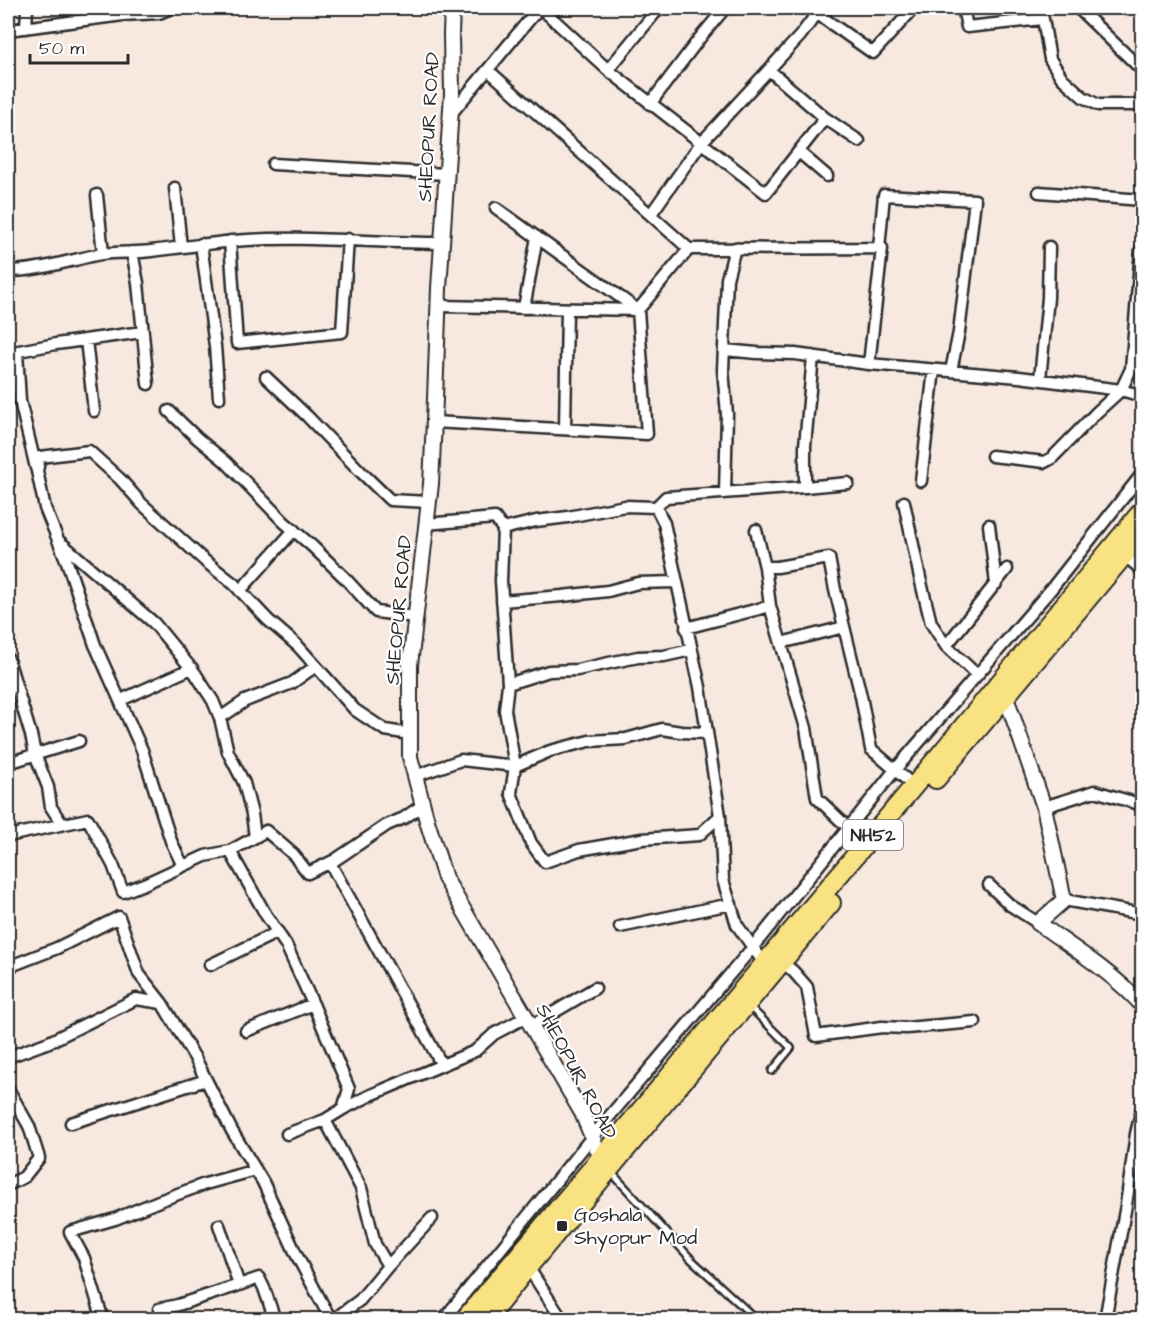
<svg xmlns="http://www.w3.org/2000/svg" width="1150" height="1327" font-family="'Architects Daughter',sans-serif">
<rect width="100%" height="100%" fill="#f8e9e0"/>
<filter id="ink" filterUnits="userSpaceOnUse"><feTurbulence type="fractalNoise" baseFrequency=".0167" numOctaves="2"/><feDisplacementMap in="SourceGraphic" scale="12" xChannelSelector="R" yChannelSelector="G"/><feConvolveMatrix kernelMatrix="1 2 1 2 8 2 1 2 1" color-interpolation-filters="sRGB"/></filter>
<g filter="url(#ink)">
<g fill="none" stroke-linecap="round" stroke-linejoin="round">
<g stroke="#2b2b2b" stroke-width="10">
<path id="service" d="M748 1005 791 1048 772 1071
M611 1172 692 1260 757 1320"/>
</g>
<g stroke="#2b2b2b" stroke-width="15">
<path id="minor" d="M541 8 608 70 766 193 825 118 769 70
M963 8 967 27 1043 19 1050 59 1062 78 1083 97 1098 105H1142
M1078 8 1142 70
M816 13 873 53 914 8
M26 28 27 8
M8 30 123 15 159 13 171 8
M488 70 689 249 882 248 869 364 1019 377 1121 390 1142 396
M608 70 659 8
M650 104 699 39 725 8
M450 115 539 8
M825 118 859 141
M799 152 827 176
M273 164 446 174
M175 188 181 247
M1039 192 1142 200
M97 195 103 254
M496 208 638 310 689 249
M651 214 701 143 800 36 821 8
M230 241 237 343 342 332 348 239
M201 244 215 346 219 398
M879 248 884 195 975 200 959 332 951 371
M132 252 138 283 148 384
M8 271C39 271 70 260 101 254 118 252 135 253 151 251 178 248 205 244 233 241 302 235 372 243 442 243
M524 308 537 237
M86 340 94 411
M724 350 757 353 795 354 869 364
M17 352 20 401 36 468
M8 353 56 344 142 332
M266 377 307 416 360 471 390 500 429 502
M1040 379 1048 298 1049 247
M169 411 197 438 226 462 284 522 312 546 344 577 376 612 415 617
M434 422 647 434 638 310 438 306
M565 429 567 309
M992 456 1045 462 1052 458 1097 412 1121 390 1131 369 1141 250
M921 481 934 370
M805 487V446L813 356
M725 493 727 414 723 370 727 279 735 248
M904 502 920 578 931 623 946 646 977 675
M656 507 666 497 805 487 848 483
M426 524 495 518 503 529
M989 525 996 584
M756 530 765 567H777L829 558 835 590 861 696 871 749 914 786
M60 542 154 623 195 673 213 701 220 718 228 752 244 783 252 814 255 837
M1124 555 1142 570
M765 567 770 606 806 728 817 798 865 844
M240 591 294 530
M502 601 562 596 608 591 638 583 676 582
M686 628 770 606
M781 643 844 627
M946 646 1007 569
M8 659 31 735 35 754 48 787 51 807 62 824
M508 684 549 671 577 670 609 663 638 657 664 656 691 650
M121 700 192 668
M220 718 245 701 292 683 316 666
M8 763 79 741
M415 776 461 760 515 766 550 751 589 741 626 739 662 729 681 732 706 733
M1044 807 1095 791 1142 805
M720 816 699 835 642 839 579 850 545 862 531 843 511 793 515 766 505 710 508 684 501 581 503 529 536 521 568 517 625 506 656 507 664 523 700 687 720 816 723 880 737 925 764 963
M8 836 88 819 113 865 123 892 144 884 205 856 230 851
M330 863 442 1065
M183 866 171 841 142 750 95 645 67 562 45 508 37 471 40 457 89 451 120 479 142 504 205 561 234 584 268 620 298 646 355 710 385 730 410 734
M989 885 1010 905 1038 923
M1064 900 1142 914
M620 927 731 904
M782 962 793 971 807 987 816 1036 882 1027 906 1028 975 1022
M210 965 278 932
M8 967 57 948 119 917 139 974 162 1003 195 1058 232 1131 263 1182 297 1256 331 1320
M531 1026 595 988
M246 1031 313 1004
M8 1057 49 1042 136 999 162 1003
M8 1089 29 1126 39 1158 24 1177 8 1185
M343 1109 349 1089 313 1004 286 945 266 915 230 851 266 831 293 854 308 873 335 860 387 825 404 818 423 805
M71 1123 206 1080
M287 1134 325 1120
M219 1225 239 1285 259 1278 264 1288 275 1320
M388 1266 432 1218
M528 1267 559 1315 561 1320
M159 1309 178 1305 239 1285
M103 1320 84 1258 70 1232 115 1219 159 1201 205 1184 256 1170
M333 1320 360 1300 388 1266 375 1244 361 1188 325 1120 343 1109 371 1095 475 1051 494 1034 526 1017
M443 1320 592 1137 753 947 895 770 1052 588 1142 474
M1105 1320 1126 1205 1136 1134 1142 1108"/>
</g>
<g stroke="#2b2b2b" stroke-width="18">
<path id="tertiary" d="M452 8 451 34 452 94 439 288 435 399 431 484 410 665V757L427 821 445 878 582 1113 601 1158 604 1163
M1006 697 1044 807 1064 900 1038 923C1073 948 1113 973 1142 1005"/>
</g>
<g stroke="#2b2b2b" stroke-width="22">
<path id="trunk" d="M936 779 1142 534
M464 1320 914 786 1142 511
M486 1320 528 1267 831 903"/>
</g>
<use href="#service" stroke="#fff" stroke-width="5"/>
<use href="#minor" stroke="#fff" stroke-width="10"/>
<use href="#tertiary" stroke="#fff" stroke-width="14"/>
<use href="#trunk" stroke="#f8e281" stroke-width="18"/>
</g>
</g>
<rect fill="#2b2b2b" stroke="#fff" stroke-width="2" x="556" y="1220" width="12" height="12" rx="3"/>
<g text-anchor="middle" stroke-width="4.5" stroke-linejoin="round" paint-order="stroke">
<rect fill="#fff" stroke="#6b6b6b" stroke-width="1.5" x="843" y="820" width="60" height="30" rx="4.5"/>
<g font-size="18" font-weight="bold" fill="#2b2b2b">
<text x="873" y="841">NH52</text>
</g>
<g font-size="20" fill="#2b2b2b" stroke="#fff">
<text transform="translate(428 127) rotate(-87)" y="7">SHEOPUR ROAD</text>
<text transform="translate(398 610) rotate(-85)" y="7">SHEOPUR ROAD</text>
<text transform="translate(577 1071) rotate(62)" y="7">SHEOPUR ROAD</text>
</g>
<g font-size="20" fill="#2b2b2b" stroke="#fff" text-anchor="start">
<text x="574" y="1221">Goshala<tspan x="574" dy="23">Shyopur Mod</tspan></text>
</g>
</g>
<rect width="1150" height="1327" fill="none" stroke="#fff" stroke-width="30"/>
<rect x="15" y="15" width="1120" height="1297" fill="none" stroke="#2b2b2b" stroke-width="2" filter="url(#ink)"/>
<path d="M30 54v9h98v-9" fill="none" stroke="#2b2b2b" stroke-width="3"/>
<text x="39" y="54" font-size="18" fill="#2b2b2b" stroke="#ffffff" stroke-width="4.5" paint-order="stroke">50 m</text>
</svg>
